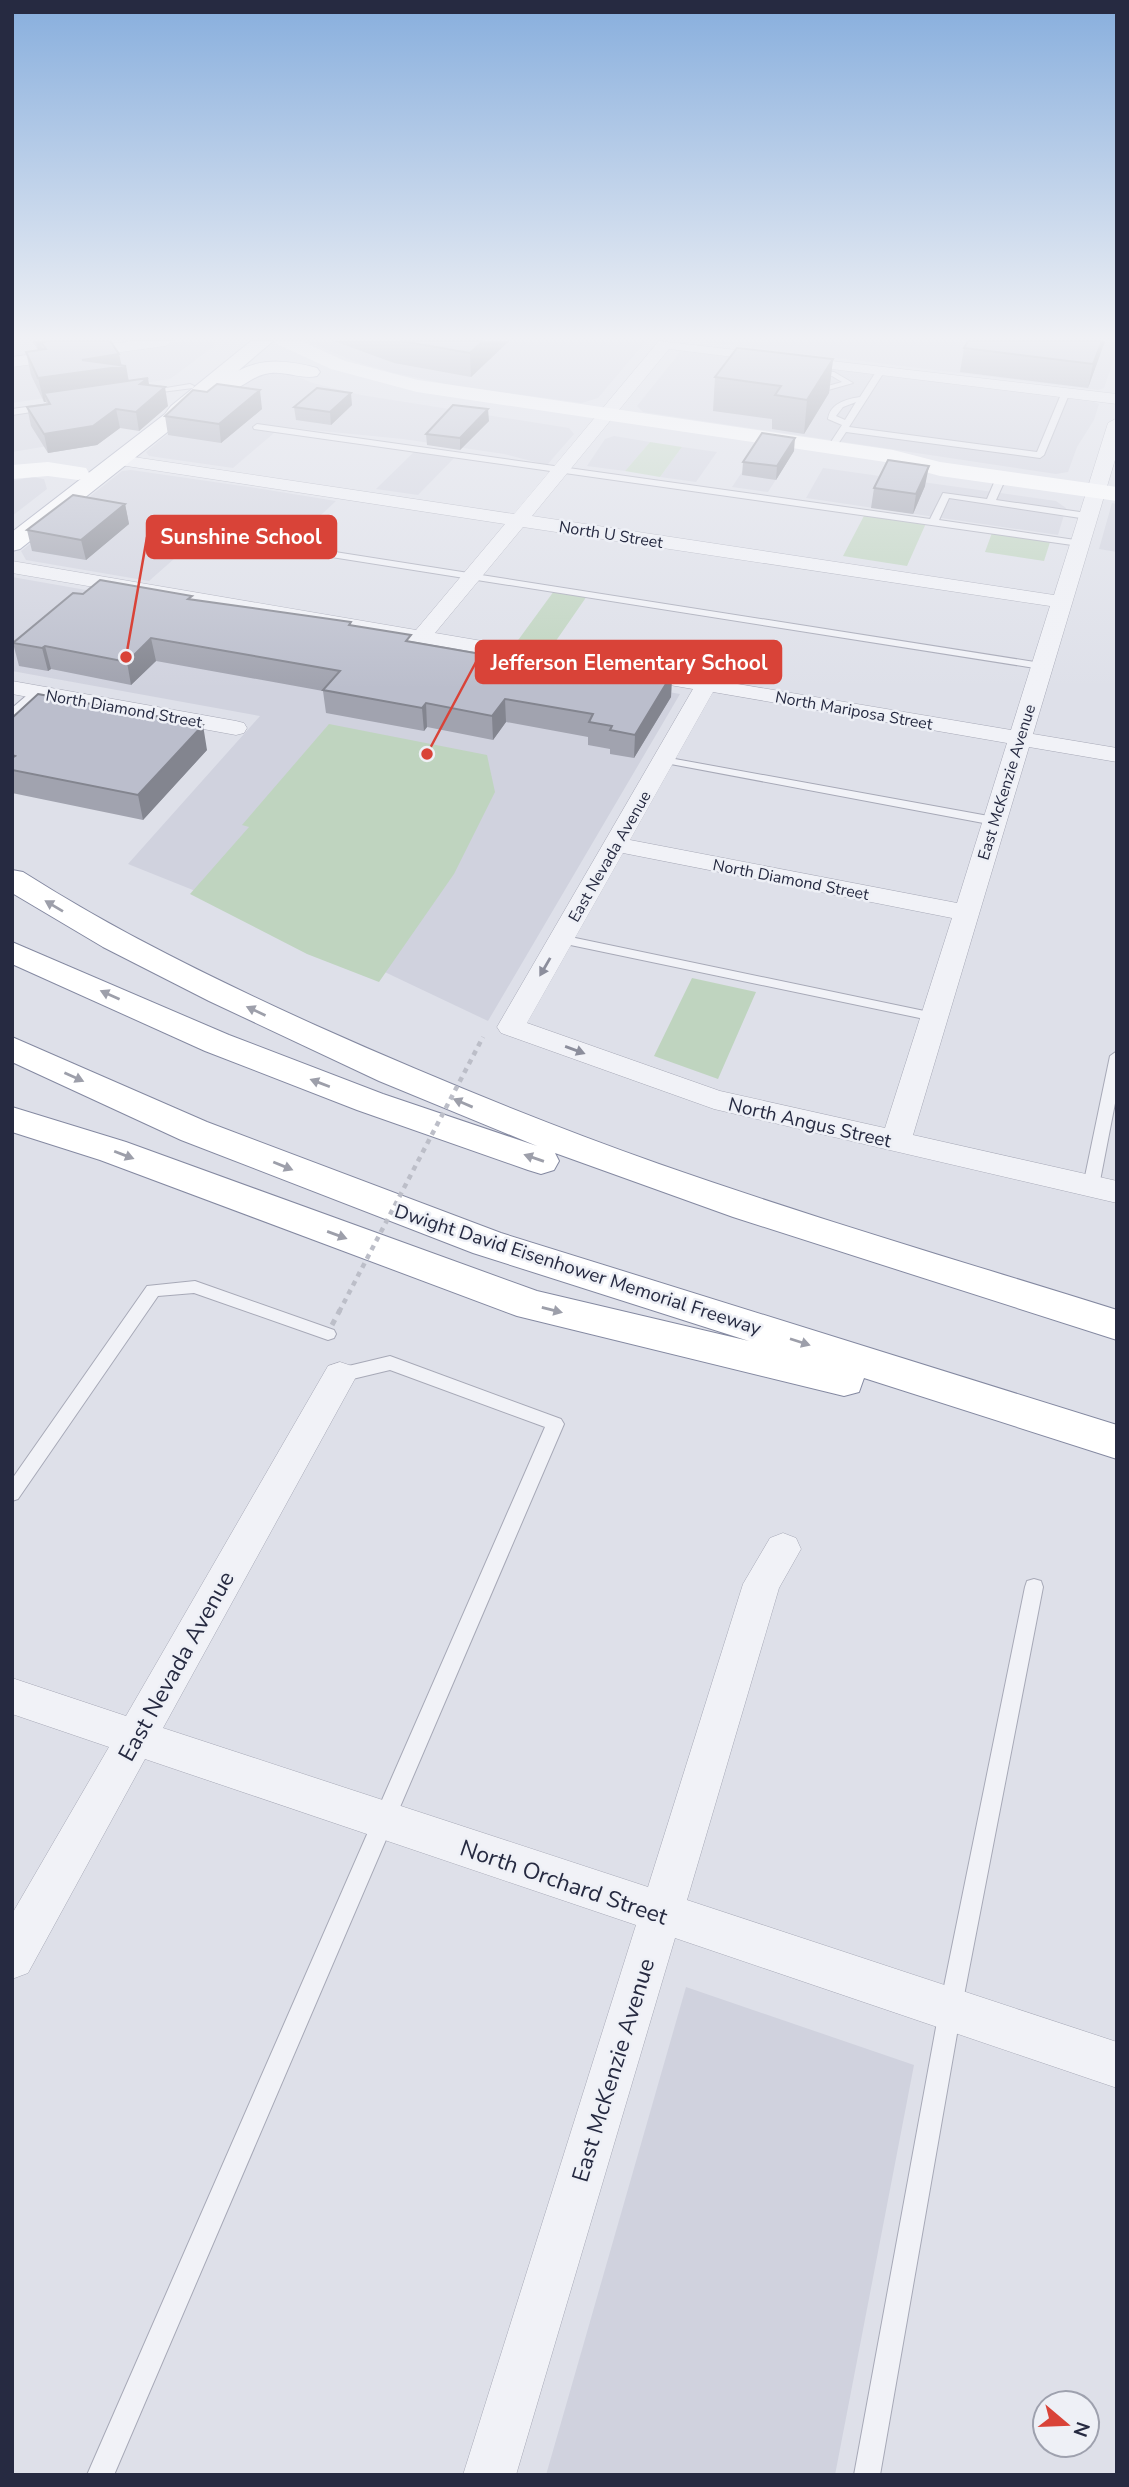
<svg xmlns="http://www.w3.org/2000/svg" width="1129" height="2487" font-family="'Nunito Sans',sans-serif">
<rect width="100%" height="100%" fill="#dee0e9"/>
<path fill="#d0d2de" d="M183 341H215L213 347 170 379 12 403V367Z
M307 341H646L598 398 582 403 456 386 394 373 356 362Z
M698 341H1117V350L1104 388 1098 390Z
M693 349 935 379 949 384 1094 402 1099 404 1094 420 1077 447 1068 472 1056 474 643 412 637 406 681 351Z
M256 372 288 373 313 383 361 395 569 428 574 434 547 465 504 454 403 439 281 427 233 468 149 456 146 452 194 413Z
M162 385 90 439 12 452V409Z
M614 436 650 442 625 471 587 466 605 439Z
M682 447 717 452 696 482 660 477Z
M417 449 457 455 418 495 376 489Z
M752 457 787 462 768 492 732 487Z
M823 468 1056 501 1066 508 1058 535 806 498Z
M131 470 256 488 336 501 294 540 208 529 199 525 188 530 200 536 149 581 26 560 21 551 122 471Z
M32 477 44 479 47 489 12 516V481Z
M1112 503 1117 504V552L1099 549Z
M12 577 680 694 488 1021 313 938 128 864 260 716 12 671Z
M686 1987 914 2065 835 2475H546Z"/>
<path fill="#bfd4bf" d="M650 442 682 447 660 477 625 471Z
M866 512 927 521 907 566 843 556Z
M993 530 1051 539 1044 561 985 552Z
M554 591 587 596 551 648 516 643Z
M329 724 487 755 495 792 454 874 379 982 307 954 190 894 249 827 242 825Z
M692 978 756 992 718 1079 654 1056Z"/>
<g fill="none" stroke-linecap="round" stroke-linejoin="round">
<g stroke="#a7a9b7" stroke-width="2">
<path id="lane" d="M780 366 834 372 853 383 828 390 768 383V379ZM785 371 832 376 842 382 828 386 777 379Z
M879 367 886 369 849 427 1037 452 1062 392 1066 390 1070 392 1044 455 1040 458 846 432 834 450H828L827 448 842 425 828 419C830 404 845 399 860 397ZM856 402 845 420 836 416 843 407Z
M190 384 194 386 193 388 146 394 142 392Z
M48 404 51 405V409L12 415V409Z
M257 424 930 519 943 493 987 499 996 478 1001 475 1006 478 996 500 1087 513 1092 516 1087 519 949 498 939 520 1082 541 1084 543 1079 546 254 429 253 427Z
M208 532 1041 663 1046 666 1041 669 205 537V533Z
M33 690 42 692 12 717V708Z
M664 757 994 817 1000 821 994 825 660 762 658 760Z
M561 935 934 1013 941 1017 934 1021 556 942 554 939Z
M1117 1051V1093L1099 1186 1091 1191 1083 1186 1110 1056Z
M195 1281 334 1330 336 1334 334 1338 328 1340 194 1293 158 1296 18 1499 12 1501V1479L147 1286Z
M390 1356 561 1419 564 1424 114 2475H87L545 1427 390 1370 340 1382 334 1380 332 1375 334 1370 340 1368Z
M1034 1579 1041 1581 1043 1587 961 2011 880 2475H854L939 2011 1025 1587 1027 1581Z"/>
</g>
<g stroke="#a7a9b7" stroke-width="1">
<path id="street" d="M133 341H173L165 346 12 367V357Z
M659 341 1117 394V404L669 349 532 516 1054 595 1108 423 1117 418V453L1033 734 1117 748V762L1029 747 913 1135 1117 1181V1203L714 1109 501 1033 497 1027 693 689 623 677 620 672 623 667 631 666 1011 730 1050 606 523 527 435 633 547 652 550 657 547 662 539 663 12 573V561L416 630 505 524 120 465 111 460 120 455 514 514ZM713 692 1007 743 957 903 630 840ZM623 853 952 918 885 1128 720 1091 527 1023Z
M12 681 236 721 244 723 247 728 244 733 236 735 12 694Z
M340 1362 352 1366 357 1375 163 1728 648 1887 743 1584 770 1538 783 1533 796 1538 801 1549 779 1588 687 1900 1117 2042V2088L675 1938 516 2475H463L636 1925 145 1759 28 1973 12 1979V1914L109 1747 12 1714V1678L126 1716 328 1366Z"/>
</g>
<g stroke="#9da1b6" stroke-width="2">
<path id="primary" d="M251 341H273L238 371C264 357 290 361 317 368L320 372 317 376C300 380 283 369 265 374 252 377 242 388 229 391L220 386 186 414 180 422 20 549 12 551V532L165 414 171 406Z"/>
</g>
<g stroke="#8489a1" stroke-width="2">
<path id="highway" d="M12 870 23 872C117 932 216 980 317 1026 429 1076 543 1123 659 1164 810 1217 964 1262 1117 1310V1340L733 1217 555 1153 559 1161 554 1170 541 1174 528 1170 357 1110 205 1051 12 964V942L229 1035 383 1094 537 1146 379 1081 209 1001 103 947 12 893Z
M12 1037 207 1122 501 1233 1117 1425V1459L864 1378 859 1392 844 1396 517 1316 100 1160 12 1132V1107L126 1142 537 1291 749 1341 473 1253 181 1140 12 1062Z"/>
</g>
<use href="#lane" fill="#f1f2f7" fill-rule="evenodd"/>
<use href="#street" fill="#f1f2f7" fill-rule="evenodd"/>
<path fill="#fff" fill-rule="evenodd" d="M276 341H301L345 361 418 380 893 450 940 462 1117 487V501L940 476 892 463 417 392 331 369 279 345Z
M48 462 86 468 89 473 86 478 78 480 48 476 12 479V465Z"/>
<use href="#primary" fill="#fff" fill-rule="evenodd"/>
<use href="#highway" fill="#fff" fill-rule="evenodd"/>
<path stroke="#bcbec8" stroke-width="4.5" stroke-dasharray="5 5" stroke-linecap="butt" d="M339 1312 483 1037"/>
<path stroke="#bcbec8" stroke-width="5" stroke-dasharray="6 6" stroke-linecap="butt" d="M332 1325 340 1310"/>
</g>
<path fill="#a1a3af" d="M32 341H110L119 354 121 366H126L129 381 149 385 168 406 139 431 120 428 97 445 48 453 31 426 27 407 47 404 46 402H44L31 375 26 352 38 350Z
M334 341H509L471 377 394 363Z
M968 341H1105L1088 388 960 372 964 348Z
M833 359 829 393 804 434 772 429V419L713 411 715 377Z
M352 405 331 425 296 420 294 407Z
M262 409 221 443 168 435 165 416Z
M489 421 460 450 427 445 426 434Z
M794 451 776 480 742 475 743 462Z
M925 486 913 514 871 508 874 488Z
M125 504 129 524 86 560 32 551 27 530Z
M83 594 192 600 351 625 412 642 492 656 672 674 671 697 634 758 610 754V749L588 745V737L506 722 493 740 427 727 424 731 326 713 323 691 156 661 131 685 51 669 48 671 19 666 13 643Z
M12 718 207 750 143 820 12 793Z"/>
<path fill="#83858f" d="M36 341H99L41 342 43 350 38 351Z
M483 341H509L471 377 470 353Z
M1102 341H1105L1088 388 1093 364Z
M119 354 122 367 126 366 130 390 44 393 46 402H44L38 378 82 360Z
M833 359 829 393 804 434 807 400Z
M148 378 151 397 140 384Z
M165 387 168 406 139 431 136 412Z
M260 390 262 409 221 443 219 424Z
M351 393 352 405 331 425 330 412Z
M116 409 120 428 97 445 48 453 44 434Z
M488 409 489 421 460 450V438Z
M795 438 794 451 776 480 777 466Z
M929 466 925 486 913 514 916 494Z
M125 504 129 524 86 560 81 540Z
M151 638 156 661 131 685 127 662Z
M45 646 51 669 48 671 42 648Z
M672 674 671 697 634 758 635 735Z
M505 699 506 722 493 740 492 716Z
M426 703 427 727 424 731 422 708Z
M203 725 207 750 143 820 138 795Z"/>
<path fill="#bbbecc" stroke="#83858f" stroke-width="2" d="M50 341H110L119 354 82 360 126 366 38 378 26 352 46 349 41 342Z
M401 341H483L470 353Z
M968 341H1102L1093 364 964 348Z
M737 348 833 359 807 400 775 395 781 386 715 377Z
M148 378 140 384 165 387 136 412 116 409 93 426 44 434 27 407 50 404 44 393Z
M217 384 260 390 219 424 165 416 193 390 207 392Z
M317 388 351 393 330 412 294 407Z
M453 405 488 409 460 438 426 434Z
M762 433 795 438 777 466 743 462Z
M888 460 929 466 916 494 874 488Z
M73 495 125 504 81 540 27 530Z
M100 580 192 596 188 599 351 622 349 625 411 635 406 641 492 656 500 646 672 674 635 735 610 730 612 726 589 722 593 714 505 699 492 716 426 703 422 708 323 690 340 671 151 638 127 662 45 646 42 648 13 643 73 593 83 594Z
M38 694 203 725 138 795 12 770V758L15 756 12 755V718Z"/>
<defs><path id="oneway-solid" d="M-6-.8H1V-3.2L6.5 0L1 3.2V.8H-6Z" transform="scale(1.75)"/></defs>
<g fill="#9d9faa">
<use href="#oneway-solid" transform="translate(54 906) rotate(-149)"/>
<use href="#oneway-solid" transform="translate(110 995) rotate(-156)"/>
<use href="#oneway-solid" transform="translate(256 1011) rotate(-155)"/>
<use href="#oneway-solid" transform="translate(74 1077) rotate(24)"/>
<use href="#oneway-solid" transform="translate(320 1083) rotate(-159)"/>
<use href="#oneway-solid" transform="translate(463 1103) rotate(-157)"/>
<use href="#oneway-solid" transform="translate(124 1155) rotate(21)"/>
<use href="#oneway-solid" transform="translate(534 1158) rotate(-161)"/>
<use href="#oneway-solid" transform="translate(283 1166) rotate(22)"/>
<use href="#oneway-solid" transform="translate(337 1235) rotate(20)"/>
<use href="#oneway-solid" transform="translate(552 1310) rotate(14)"/>
<use href="#oneway-solid" transform="translate(800 1342) rotate(18)"/>
</g>
<g fill="#8c8e9c">
<use href="#oneway-solid" transform="translate(545 967) rotate(120)"/>
<use href="#oneway-solid" transform="translate(575 1050) rotate(20)"/>
</g>
<linearGradient id="sky" x2="0" y2="1"><stop stop-color="#87aedd"/><stop offset="0.49" stop-color="#f0f1f5"/><stop offset="1" stop-color="#f0f1f5" stop-opacity="0"/></linearGradient>
<rect width="1129" height="689" fill="url(#sky)"/>
<g text-anchor="middle" stroke-width="5" stroke-linejoin="round" paint-order="stroke">
<g font-size="16" fill="#262a41" stroke="#eef0f6">
<text transform="translate(611 534) rotate(9)" y="6">North U Street</text>
<text transform="translate(124 708) rotate(10)" y="6">North Diamond Street</text>
<text transform="translate(854 710) rotate(10)" y="6">North Mariposa Street</text>
<text transform="translate(1006 782) rotate(-73)" y="6">East McKenzie Avenue</text>
<text transform="translate(609 856) rotate(-60)" y="6">East Nevada Avenue</text>
<text transform="translate(791 879) rotate(11)" y="6">North Diamond Street</text>
</g>
<g font-size="19" fill="#262a41" stroke="#eef0f6">
<text transform="translate(810 1122) rotate(13)" y="7">North Angus Street</text>
<text transform="translate(578 1269) rotate(18)" y="7">Dwight David Eisenhower Memorial Freeway</text>
</g>
<g font-size="23" fill="#262a41" stroke="#eef0f6">
<text transform="translate(176 1666) rotate(-61)" y="8">East Nevada Avenue</text>
<text transform="translate(564 1882) rotate(19)" y="8">North Orchard Street</text>
<text transform="translate(613 2070) rotate(-73)" y="8">East McKenzie Avenue</text>
</g>
</g>
<path fill="none" stroke="#d94338" stroke-width="2.5" d="M126 657L147 537M427 754L476 662"/>
<g fill="#d94338" stroke="#eef0f6" stroke-width="2.5">
<circle cx="126" cy="657" r="7"/>
<circle cx="427" cy="754" r="7"/>
</g>
<g fill="#d94338" stroke="#d94338" stroke-width="2.5">
<rect x="147" y="516" width="189" height="42" rx="7"/>
<rect x="476" y="641" width="305" height="42" rx="7"/>
</g>
<g font-size="21" text-anchor="middle" font-weight="bold" fill="#fff">
<text x="241" y="544">Sunshine School</text>
<text x="629" y="670">Jefferson Elementary School</text>
</g>
<rect width="1129" height="2487" fill="none" stroke="#262a41" stroke-width="28"/>
<g transform="translate(1066 2424) rotate(109)"><circle r="33" fill="#eef0f6" stroke="#9ea1ae" stroke-width="2"/>
<path d="M0-5L12 26L0 18L-12 26Z" fill="#d94338"/>
<text y="-10" font-size="19" font-weight="bold" text-anchor="middle" fill="#262a41">N</text>
</g>
</svg>
